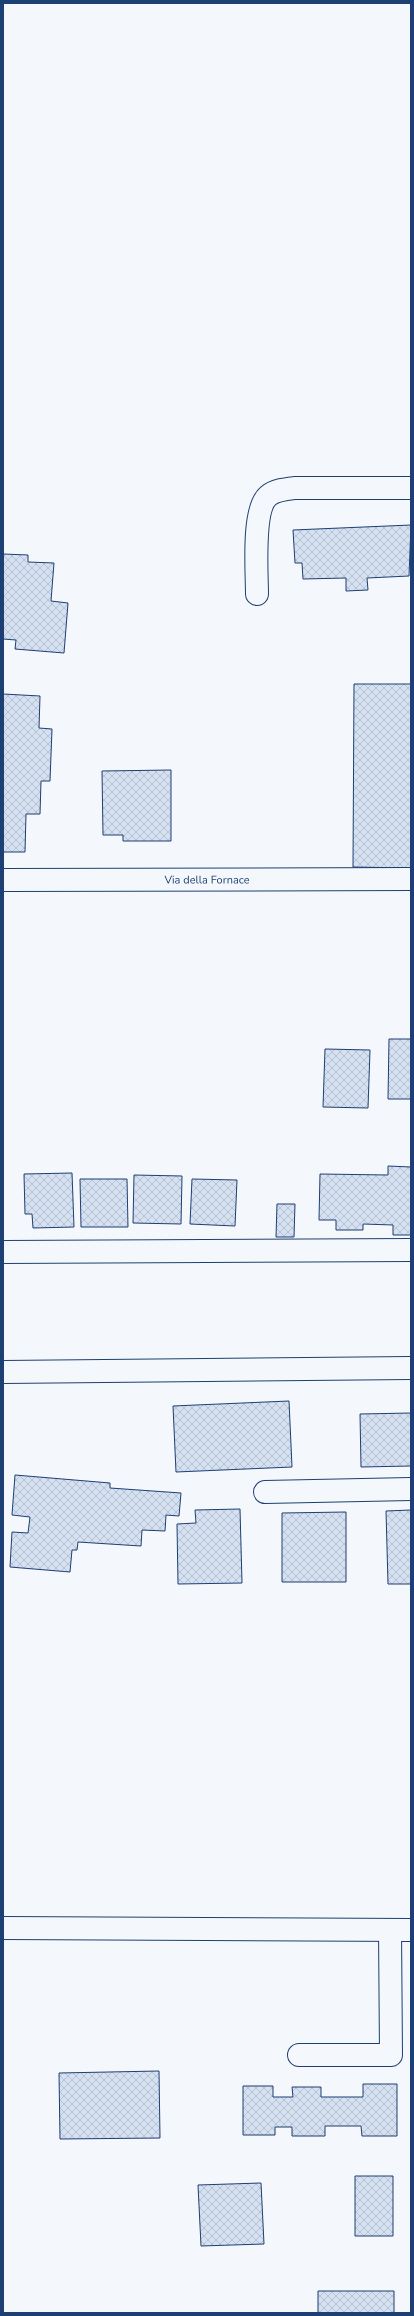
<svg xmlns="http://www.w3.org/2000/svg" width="414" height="2316" font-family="'Nunito Sans',sans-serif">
<defs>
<pattern id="building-cross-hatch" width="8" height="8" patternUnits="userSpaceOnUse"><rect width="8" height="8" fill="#d5e0f0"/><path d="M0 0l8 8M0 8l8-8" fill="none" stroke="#b6c1d1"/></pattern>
</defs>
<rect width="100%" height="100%" fill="#f4f7fb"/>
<path fill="url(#building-cross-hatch)" stroke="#1d3f73" d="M411 525 409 576 367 578 368 590 346 591V578L303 579 302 563H295L293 530Z
M3 554 28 555V562L54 563 51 601 68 603 64 653 15 649 16 640 3 639Z
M354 684H411V868L353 867Z
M3 694 40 696 39 728 52 729 50 781H41L40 814H26L25 852H3Z
M171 770V841H123V835H103L102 771Z
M389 1039H411V1099H388Z
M325 1049 370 1050 368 1108 323 1107Z
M388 1166 411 1167V1235H393V1225L363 1224V1230H336V1220H319L320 1174 388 1175Z
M72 1173 74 1227 33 1228 32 1214H25L24 1174Z
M134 1175 182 1176 181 1224 133 1223Z
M80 1179H127L128 1227H81Z
M192 1179 237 1180 235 1226 190 1224Z
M277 1204H295L294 1237H276Z
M289 1401 292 1467 176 1472 173 1406Z
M411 1413V1466L361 1467 360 1414Z
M15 1475 110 1483V1488L181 1493 179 1516 166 1515 165 1531 142 1530 141 1546 78 1542 77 1550H72L70 1572 10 1567 12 1532 28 1533 30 1517 12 1515Z
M240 1509 242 1583 178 1584 177 1524 196 1523 195 1510Z
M411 1510V1584H388L386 1511Z
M346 1512V1582H282V1513Z
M159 2071 160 2138 60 2139 59 2073Z
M363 2084H397V2136H362L361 2126H325V2136H292V2127H275V2135H243V2086H273V2097H293L292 2087H321V2097H363Z
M355 2176H393V2236H355Z
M261 2183 264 2244 201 2246 198 2185Z
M318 2291H394V2313H318Z"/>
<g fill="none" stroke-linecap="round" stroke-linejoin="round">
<g stroke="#1d3f73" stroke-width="24">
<g id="minor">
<path d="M257 594C257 573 252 510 268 496 275 490 286 489 295 488H411"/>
<path id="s1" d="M3 880 411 879"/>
<path d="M3 1252 411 1250"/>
<path d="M3 1372 411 1368"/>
<path d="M265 1492 411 1489"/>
<path d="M3 1928 411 1930"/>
<path d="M299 2055H391L390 1930"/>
</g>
</g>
<use href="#minor" stroke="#f4f7fb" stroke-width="22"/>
</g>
<g text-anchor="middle" stroke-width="3" stroke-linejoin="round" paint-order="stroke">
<g font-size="11" fill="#1d3f73" stroke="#f4f7fb">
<text dy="4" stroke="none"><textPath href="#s1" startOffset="204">Via della Fornace</textPath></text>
</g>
</g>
<rect width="414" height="2316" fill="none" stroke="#1d3f73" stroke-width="8"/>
</svg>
